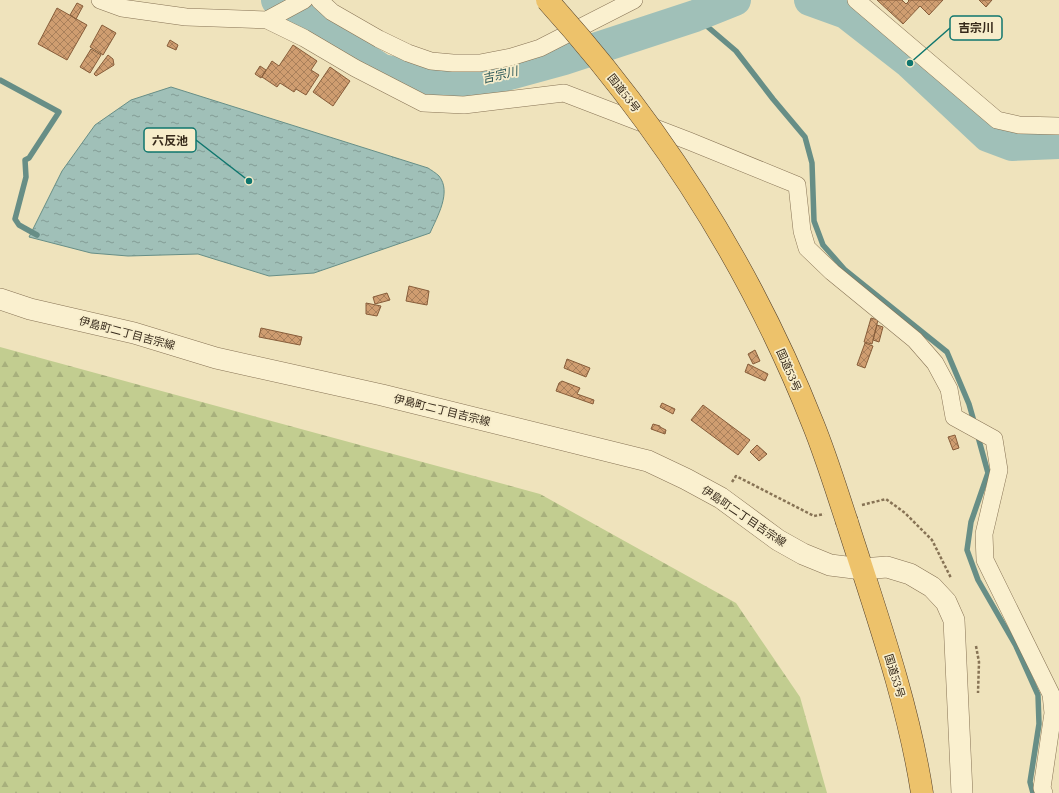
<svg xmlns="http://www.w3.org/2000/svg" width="1059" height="793" font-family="Lora,'Noto Sans JP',serif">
<defs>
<pattern id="forest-firs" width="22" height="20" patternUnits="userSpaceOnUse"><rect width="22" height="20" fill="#c2cd90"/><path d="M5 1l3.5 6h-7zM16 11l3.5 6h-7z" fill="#a7b07c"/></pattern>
<pattern id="water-ripples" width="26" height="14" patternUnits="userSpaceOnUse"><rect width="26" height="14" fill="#a0c0b8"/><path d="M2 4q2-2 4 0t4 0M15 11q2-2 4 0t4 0" fill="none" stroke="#839c95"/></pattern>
<pattern id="building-cross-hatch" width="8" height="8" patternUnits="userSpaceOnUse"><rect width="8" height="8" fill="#cf9d70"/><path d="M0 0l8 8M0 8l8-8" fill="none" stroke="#a9805b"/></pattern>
</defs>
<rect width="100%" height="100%" fill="#efe3bc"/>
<path fill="url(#forest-firs)" d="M0 347 540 494 736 603 800 697 827 793H0Z"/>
<path fill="url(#water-ripples)" stroke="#678e86" d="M171 87 428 168C431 170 436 173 439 176 452 192 437 217 430 233L314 273 269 276 198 254 128 256 91 253 29 237 62 171 95 125 131 100Z"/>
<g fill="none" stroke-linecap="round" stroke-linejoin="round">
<path stroke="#678e86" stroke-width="5.5" d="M695 16 736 51 773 99 805 137 812 163 814 221 823 245 845 270 947 352 969 404 975 425
M0 80 59 112 29 158 25 160 26 177 15 219 19 225 37 235
M977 433 988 473 971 522 967 550 978 580 1016 646 1038 695 1039 724 1030 782 1033 793"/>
<path stroke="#a0c0b8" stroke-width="32" d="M277 0 382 70 437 82 484 81 564 59 695 16 735 0
M810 0 846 13 910 63 988 136 1012 145 1059 143"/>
</g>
<path fill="url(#building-cross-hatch)" stroke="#875d3a" d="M877 0H902L906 4 909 1 908 0H943L929 15 920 6 903 24Z
M979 0H992L986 7Z
M77 3 83 6 76 19 70 15Z
M57 8 87 25 67 60 38 44Z
M102 25 116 33 103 55 90 47Z
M170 40 178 45 176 50 167 46Z
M293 45 317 61 311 70 319 75 306 95 296 89 294 92 280 83 277 87 262 77 272 61 279 66Z
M91 49 101 55 90 73 80 67Z
M108 55 113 59 114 65 96 76 94 74Z
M260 66 266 70 261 78 255 74Z
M330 67 350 81 333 106 313 92Z
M409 286 429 291 427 305 406 301Z
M387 293 390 300 375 304 373 297Z
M366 303 381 306 377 316 366 314Z
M871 318 878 320 872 344 864 342Z
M877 325 883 327 879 342 873 340Z
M261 328 302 337 300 345 259 337Z
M865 343 873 346 865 368 857 365Z
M755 350 760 361 753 364 748 354Z
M567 359 590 368 586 377 564 368Z
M748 364 768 374 765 381 745 372Z
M562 381 580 388 577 394 594 400 593 404 556 391 559 383Z
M662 403 675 409 673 414 660 407Z
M703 405 750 440 738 455 691 420Z
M653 424 660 426V427L666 430 665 434 651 429Z
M955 435 959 448 953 450 948 437Z
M757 445 767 454 759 461 750 452Z"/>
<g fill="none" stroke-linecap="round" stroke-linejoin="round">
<g stroke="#877355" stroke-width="18">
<path id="minor" d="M100 0 122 8 186 17 267 20 304 0
M319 0 332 12 379 39 408 53 431 61 453 63H480L511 57 540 48 634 0
M856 0 997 120 1019 125 1059 126
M267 20 304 38 355 68 423 103 464 105 564 93 689 141 797 185 802 231 807 248 832 272 915 340 935 363 949 389 954 417 994 439 999 470 984 534 985 560 1051 694 1053 713 1042 788 1044 793"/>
</g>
<g stroke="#877355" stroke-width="22">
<path id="tertiary" d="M0 299 30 309 134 333 216 358 382 395 648 461 686 479 721 498 778 540 803 554 830 565 862 569 887 567 910 574 932 587 946 602 954 620 962 793"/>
</g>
<g stroke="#54402a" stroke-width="23">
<path id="trunk" d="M847 522C875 610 908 702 922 793"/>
</g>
<path stroke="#877355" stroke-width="2.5" stroke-dasharray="3 2" stroke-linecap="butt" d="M732 482 736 476 814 516 824 514
M862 505 886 499 905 513 932 540 951 578
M976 646 979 662 978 693"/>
<use href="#minor" stroke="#faf0cf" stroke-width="17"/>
<use href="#tertiary" stroke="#faf0cf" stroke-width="21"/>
<use href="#trunk" stroke="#edc26b" stroke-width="22"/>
<g stroke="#54402a" stroke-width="23" stroke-linecap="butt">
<path id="trunk-bridge" d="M547 0C660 125 751 267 813 424 826 456 836 489 847 522"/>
</g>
<use href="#trunk-bridge" stroke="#edc26b" stroke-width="22"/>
</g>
<g text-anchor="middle" stroke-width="3.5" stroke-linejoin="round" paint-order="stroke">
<g font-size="11" fill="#36291a" stroke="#f7edcb">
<text transform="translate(624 93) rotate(52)" y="4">国道53号</text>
<text transform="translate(127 333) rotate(15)" y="4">伊島町二丁目吉宗線</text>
<text transform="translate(789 370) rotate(66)" y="4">国道53号</text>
<text transform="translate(442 410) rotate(14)" y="4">伊島町二丁目吉宗線</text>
<text transform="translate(744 516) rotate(34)" y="4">伊島町二丁目吉宗線</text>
<text transform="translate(895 676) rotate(73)" y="4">国道53号</text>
</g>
<g font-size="12" font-style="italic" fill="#295656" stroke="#f7edcb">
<text transform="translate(500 75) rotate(-13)" y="4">吉宗川</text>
</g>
</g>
<path fill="none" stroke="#0f766e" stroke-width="1.5" d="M910 63L950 28M249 181L196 140"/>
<g fill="#0f766e" stroke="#f7edcb" stroke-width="1.5">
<circle cx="910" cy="63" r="4"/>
<circle cx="249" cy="181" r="4"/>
</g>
<g fill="#f7edcb" stroke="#0f766e" stroke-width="1.5">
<rect x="950" y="16" width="52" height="24" rx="4"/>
<rect x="144" y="128" width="52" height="24" rx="4"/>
</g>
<g font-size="12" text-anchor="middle" font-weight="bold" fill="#36291a">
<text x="976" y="32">吉宗川</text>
<text x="170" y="145">六反池</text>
</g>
</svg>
